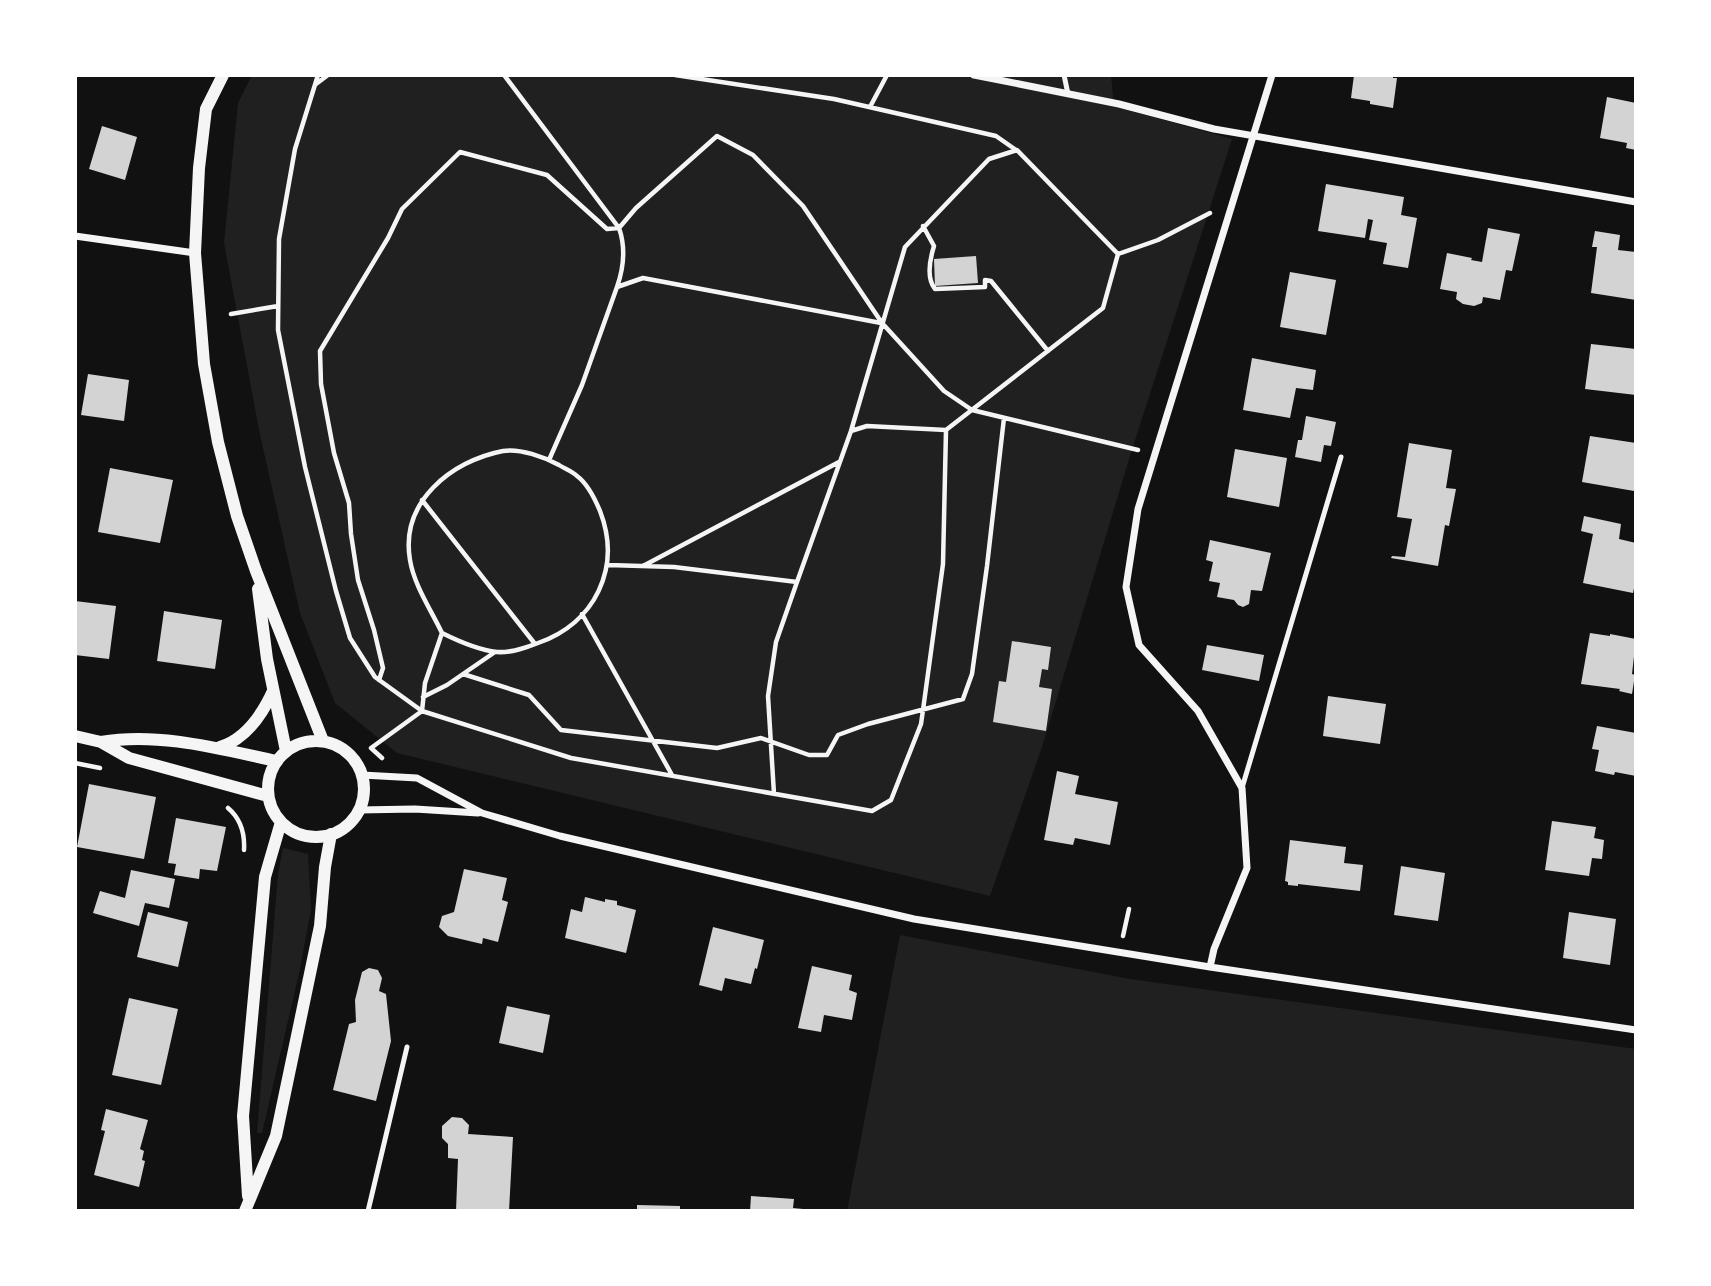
<svg xmlns="http://www.w3.org/2000/svg" width="1711" height="1286" font-family="Quicksand,sans-serif">
<rect width="100%" height="100%" fill="#111"/>
<path fill="#202020" d="M252 75H1111L1114 106 1232 139 1130 456 1043 744 990 896 397 753 335 703 300 613 259 430 224 243 238 103Z
M283 848 308 854 311 909 300 969 262 1133H257L278 874Z
M900 935 1130 979 1636 1049V1211H847Z"/>
<path fill="#d3d3d3" d="M1354 75H1393V78H1397L1393 108 1370 104V101L1351 98Z
M1607 97 1636 103V150L1626 148 1627 143 1600 138Z
M102 126 137 137 125 180 89 169Z
M1326 184 1404 197 1401 215 1417 218 1408 268 1383 264 1387 243 1369 240 1373 220 1368 219 1365 238 1318 231Z
M1488 228 1520 234 1512 271 1506 270 1500 300 1483 297 1482 303 1474 306 1463 304 1456 299 1457 292 1440 289 1447 253 1472 258 1471 260 1482 262Z
M1595 231 1620 235 1618 250 1636 252V300L1591 293 1597 247H1592Z
M976 256 978 283 935 286 934 259Z
M1290 272 1336 280 1326 335 1280 327Z
M1591 344 1636 349V395L1585 389Z
M1252 358 1316 370 1313 390 1296 388 1290 418 1243 410Z
M88 374 129 380 124 421 81 415Z
M1306 416 1336 422 1331 446 1324 445 1321 462 1295 457 1298 440H1302Z
M1590 436 1636 443 1634 491 1582 482Z
M1409 443 1452 450 1446 488 1456 489 1449 526 1445 525 1438 566 1391 558 1392 556 1405 557 1412 519 1397 517Z
M1235 449 1287 458 1279 507 1227 497Z
M110 468 173 480 160 543 98 532Z
M1584 516 1621 524 1619 539 1636 543V579L1633 593 1583 583 1593 534 1581 531Z
M1210 540 1271 553 1262 591 1251 590 1249 604 1243 607 1238 605 1234 600 1217 597 1220 583 1209 581 1213 562 1206 560Z
M75 601 116 606 109 659 75 655Z
M164 611 222 620 215 669 157 661Z
M1590 633 1610 636V634L1636 639 1632 674 1635 675 1632 694 1619 691 1620 689 1581 684Z
M1012 641 1051 647 1048 670 1042 669 1039 687 1052 689 1046 731 993 722 999 681 1006 682Z
M1207 645 1264 655 1259 681 1202 670Z
M1328 696 1386 704 1380 744 1323 736Z
M1597 726 1636 733V776L1615 772 1614 775 1595 771 1599 750 1592 749Z
M1057 771 1079 776 1075 794 1118 802 1110 845 1075 838 1073 845 1044 840Z
M89 784 156 797 144 859 77 847Z
M176 818 226 827 217 871 200 869 199 879 174 875 176 864 168 863Z
M1552 821 1596 827 1594 838 1604 840 1602 859 1592 858 1589 876 1545 870Z
M1290 840 1346 847 1344 863 1363 865 1360 891 1298 884V886L1288 885V882L1285 881Z
M1401 866 1445 873 1438 921 1394 915Z
M464 869 507 878 502 900 508 902 498 942 483 938 482 944 448 936 439 927 442 916 454 912Z
M131 870 175 879 169 908 145 903 139 926 93 913 100 891 125 898Z
M585 897 605 902V899L617 901V905L636 910 626 953 565 938 571 909 582 912Z
M148 912 188 922 178 967 137 957Z
M1569 912 1616 919 1610 965 1563 958Z
M713 927 764 940 757 969 755 968 751 984 725 978 722 991 699 985Z
M812 966 852 975 849 990 857 993 852 1020 824 1015 821 1032 798 1028Z
M369 968 378 970 382 978 379 991 386 994 391 1041 376 1101 333 1090 349 1024 356 1022 355 1000 362 972Z
M129 998 178 1009 161 1085 112 1075Z
M507 1006 550 1015 543 1053 499 1043Z
M106 1109 148 1120 140 1149 144 1151 142 1160 145 1161 139 1187 94 1175 105 1131 101 1130Z
M452 1117 462 1118 469 1125 468 1134 513 1137 509 1211H456L458 1159 448 1158V1144L442 1138V1126Z
M751 1196 794 1199 793 1208 803 1209V1211H750Z
M637 1205 680 1206V1211H637Z"/>
<g fill="none" stroke-linecap="round" stroke-linejoin="round">
<path stroke="#f5f5f5" stroke-width="4.5" d="M318 75 295 149 279 239 278 330 305 467 336 591 350 638 375 677 422 711 571 758 872 811 891 800 921 724 923 710 943 564 946 430 867 426 851 431 797 582 674 567 608 565
M504 75 619 228C626 248 624 267 617 287L582 385 549 460
M675 75 834 99 996 136 1016 150
M316 84 328 75
M870 107 887 75
M923 226 934 246C930 259 926 278 935 289L985 287V280L991 281 1048 351
M617 287 643 278 881 323
M231 314 278 306
M946 430 1103 308 1118 254 1158 240 1210 213
M851 431 905 247 989 159 1017 150 1118 254
M422 500 535 644
M643 566 839 462
M582 614 672 775
M463 674 529 695 561 730 717 748 761 738 809 755H827L838 735 868 724 963 699 972 674 987 566 1004 418
M379 680 383 668 374 630 358 580 351 534 349 503 334 453 321 384 320 351 388 238 402 209 460 152 547 175 607 229 619 228 636 208 717 136 753 155 803 206 882 323 944 391 972 410 1138 450
M423 697 447 685 495 652
M382 758 371 748 422 711 425 683 442 633C431 610 414 585 410 560 400 502 451 461 503 451 520 448 544 457 559 465 565 469 572 471 577 476 588 484 595 499 600 511 622 568 595 623 538 643 525 648 511 653 497 652 478 650 458 641 442 633
M75 763 100 768
M774 794 768 696 776 642 797 582
M228 808C241 819 245 833 244 850
M1123 936 1129 909"/>
<path stroke="#f5f5f5" stroke-width="5" d="M1064 75 1068 94
M1242 788 1341 457
M368 1211 407 1047"/>
<path stroke="#f5f5f5" stroke-width="7" d="M974 75 1119 104 1214 129 1636 202
M75 236 195 253
M362 775 417 778 482 813 560 836 914 919 1210 967 1636 1030
M359 810 415 809 478 813
M1210 967 1214 949 1247 868 1242 788 1198 711 1139 645 1126 587 1138 509 1272 75"/>
<path stroke="#f5f5f5" stroke-width="12" d="M223 75 206 109 199 168 195 253 204 364 218 442 237 516 256 571 323 741
M258 589 267 659 286 751
M75 736 101 742 129 758 268 796
M268 789a48 48 0 1 1 96 0a48 48 0 1 1-96 0Z
M101 742C159 732 220 749 276 761
M220 747C246 739 262 715 273 691
M248 1196 243 1116 265 877 281 822
M245 1211 276 1136 320 926 325 867 331 834"/>
</g>
<rect width="1711" height="1286" fill="none" stroke="#ffffff" stroke-width="154"/>
</svg>
